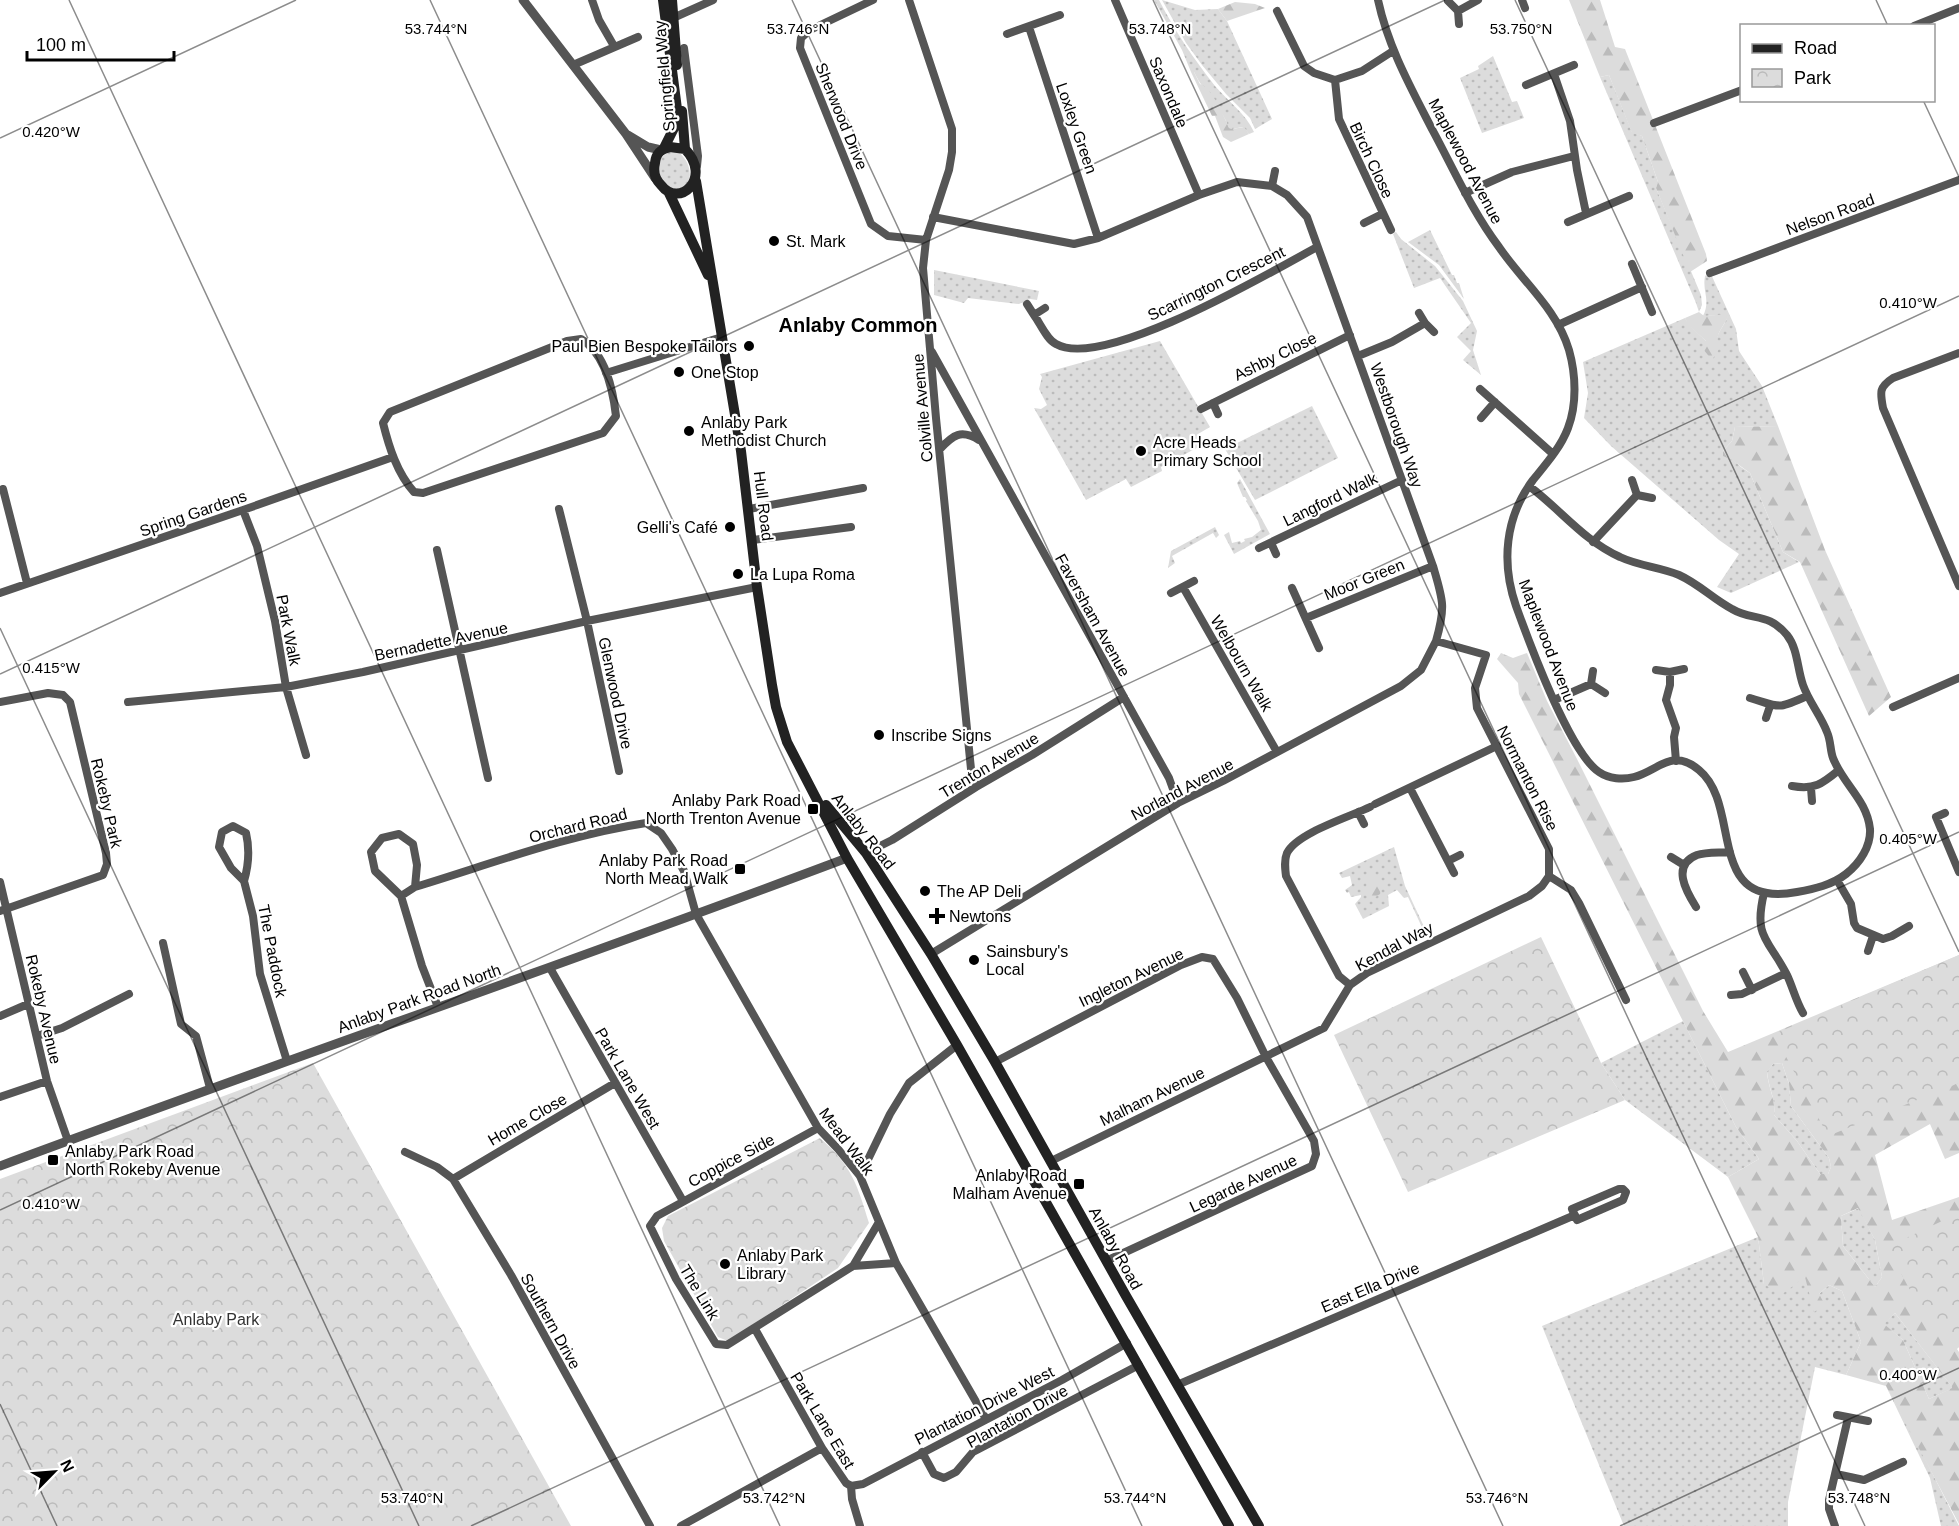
<svg xmlns="http://www.w3.org/2000/svg" width="1959" height="1526" font-family="Arial,sans-serif">
<defs>
<pattern id="grass-dots" width="8" height="8" patternUnits="userSpaceOnUse" patternTransform="scale(1.5)"><rect width="8" height="8" fill="#dcdcdc"/><path d="M2 2h.1M6 6h.1" fill="none" stroke="#bbb" stroke-width="1.8" stroke-linecap="round"/></pattern>
<pattern id="forest-firs" width="22" height="20" patternUnits="userSpaceOnUse" patternTransform="scale(1.5)"><rect width="22" height="20" fill="#dcdcdc"/><path d="M5 1l3.5 6h-7zM16 11l3.5 6h-7z" fill="#bbb"/></pattern>
<pattern id="park-crowns" width="20" height="18" patternUnits="userSpaceOnUse" patternTransform="scale(1.5)"><rect width="20" height="18" fill="#dcdcdc"/><path d="M2 6a3 3 0 1 1 6 0M12 15a3 3 0 1 1 6 0" fill="none" stroke="#bbb"/></pattern>
</defs>
<rect width="100%" height="100%" fill="#fff"/>
<path fill="url(#grass-dots)" d="M1154 0H1159C1175 31 1193 58 1215 86 1228 101 1246 114 1254 132L1249 134 1243 127 1232 129 1229 128C1220 104 1204 93 1194 72H1191L1182 50Z
M1162 0 1195 10 1218 9 1227 21 1272 119 1255 129 1250 118 1226 94 1202 65 1186 43Z
M1493 56 1512 102 1517 101 1524 118 1482 133 1460 78 1479 69 1478 66Z
M1609 75 1632 132 1642 136 1658 182 1656 188 1701 295 1702 305 1699 312 1696 303 1600 77Z
M675 150C687 157 692 169 689 182L683 189 669 188 659 175V160L669 151Z
M1430 230 1452 275H1454L1457 283H1459L1464 299 1439 265 1408 242Z
M1396 232 1401 239 1435 266 1463 301 1477 331 1473 350 1481 375 1463 360 1471 351 1457 337 1471 323 1440 278 1414 288 1393 234Z
M934 270 1039 291 1037 300 1030 299 1019 304 968 298 964 303 934 295Z
M1710 272 1736 329 1739 351 1762 386 1778 426 1735 427 1732 441 1723 451 1741 467 1750 473 1783 552 1799 562 1731 593 1717 587 1739 554 1719 540 1611 446 1584 418 1588 393 1583 362 1685 318 1689 325 1706 341H1716C1718 331 1725 325 1728 315L1703 316C1711 300 1702 292 1705 276Z
M1160 341 1210 427 1198 434 1204 444 1161 467 1162 471 1131 487 1126 479 1086 500 1034 408 1041 409 1047 405 1039 389 1042 377 1040 374Z
M1312 406 1338 458 1255 500 1225 449Z
M1240 479 1270 534 1234 554 1224 535 1229 532 1232 543 1240 541 1241 543 1245 541 1244 539 1252 537 1261 530 1258 521 1246 501 1247 500 1245 497H1243L1237 483Z
M1215 527 1219 535 1216 538 1213 533 1172 556 1175 563 1168 568 1171 551Z
M1394 847 1405 886 1427 933 1425 934 1408 897 1404 898 1397 890 1388 895 1389 906 1363 919 1355 904 1361 897V895L1351 897 1349 892 1347 893 1345 890 1352 885 1350 876 1342 878 1339 873Z
M1683 1021 1736 1127 1759 1159 1728 1177 1625 1100 1601 1063Z
M1782 1063 1789 1084 1791 1106 1829 1158 1831 1167 1828 1174H1820L1797 1141 1774 1115C1776 1099 1768 1087 1767 1071L1773 1064Z
M1859 1208 1875 1240 1882 1277 1875 1287 1843 1246 1841 1216Z
M1758 1237 1764 1284 1805 1277 1819 1294 1829 1285 1842 1291 1861 1342 1846 1375 1815 1367 1788 1502V1526H1624L1542 1326Z
M1895 1313 1953 1388 1929 1399 1903 1340 1883 1324Z
M1886 1386 1911 1431 1959 1526H1941L1930 1478Z"/>
<path fill="url(#forest-firs)" fill-rule="evenodd" d="M1569 0H1600L1615 47 1625 49 1706 254 1707 261 1690 272 1656 188 1658 182 1642 136 1632 133 1609 75 1600 77Z
M1235 2 1255 4 1265 8 1227 21 1218 9Z
M1191 72H1194L1200 84C1212 88 1224 116 1229 128L1232 129 1244 127 1249 134 1231 142 1223 137 1215 116H1212Z
M1699 312 1704 316 1729 314C1724 328 1713 334 1719 349L1712 360 1703 349 1706 341 1688 325 1685 318Z
M1778 426 1825 550 1891 697 1869 716 1800 562 1783 552 1750 473 1732 460 1723 456V451L1732 441 1735 427Z
M1501 653 1513 658 1527 653 1547 701 1577 759 1703 1011 1728 1052 1959 955V1153L1945 1159 1930 1124 1875 1155 1892 1220 1959 1197V1347L1957 1349 1959 1352V1524L1886 1386 1846 1375 1861 1342 1842 1291 1829 1285 1819 1294 1825 1305 1814 1312 1805 1277 1781 1295 1764 1284 1758 1237 1728 1177 1759 1159 1736 1127 1519 694 1518 683 1497 659ZM1782 1063 1789 1084 1791 1106 1829 1158 1831 1167 1828 1174H1820L1797 1141 1774 1115C1776 1100 1768 1087 1767 1072L1773 1064ZM1858 1208 1875 1240 1882 1277 1875 1287 1843 1246 1841 1216ZM1895 1313 1952 1387V1388L1929 1399 1903 1340 1884 1324Z
M1370 874 1380 879 1382 885 1380 894 1374 898 1369 895C1366 889 1365 880 1370 874Z"/>
<path fill="url(#park-crowns)" d="M1541 937 1601 1063 1625 1100 1408 1192 1334 1035Z
M1959 955V1083L1828 1136 1774 1034Z
M313 1063 571 1526H0V1179Z
M820 1138C852 1166 857 1184 869 1223L838 1268 728 1341 718 1337 664 1241 662 1228 668 1216Z
M1959 1213V1347L1957 1348 1921 1311 1887 1247Z"/>
<g fill="none" stroke-linecap="round" stroke-linejoin="round">
<path stroke="#555" stroke-width="8" d="M592 0 599 20 614 46
M873 0 810 30 801 38 800 48 871 224 888 236 926 240
M909 0 952 129V152L949 170 926 240 923 268 936 418 971 769 976 787
M1115 0 1199 195
M1378 0C1388 47 1411 88 1433 131 1454 170 1472 211 1499 247 1522 281 1557 309 1569 350 1576 375 1577 404 1568 428 1561 447 1546 464 1533 480 1505 517 1501 563 1516 606 1529 642 1570 753 1599 772 1609 779 1623 780 1634 777 1658 771 1672 747 1699 770 1743 806 1704 910 1797 892 1814 889 1832 885 1846 874 1860 863 1871 846 1870 829 1867 800 1843 784 1833 758 1830 750 1831 741 1827 732 1821 716 1809 702 1803 685 1797 668 1798 649 1787 635 1768 612 1752 621 1732 609 1713 599 1699 584 1679 575 1660 567 1639 566 1620 557 1584 541 1560 509 1529 486
M1522 0 1525 8
M1448 1 1458 11 1459 24
M1277 11 1304 66 1314 73 1335 80 1362 71 1393 51
M1458 11 1478 0
M673 18 713 0
M1914 26 1959 8
M1029 27 1098 238
M1007 34 1060 15
M684 48 698 156 697 166
M573 65 638 37
M1554 74 1570 121 1577 170 1586 213
M1335 80 1339 119 1391 230
M1526 85 1574 65
M1654 123 1742 90
M1272 186 1275 171
M1465 193 1512 172 1574 156
M933 217 1074 244 1098 238 1199 195 1237 182 1272 186 1287 195 1307 217 1433 566C1443 600 1446 606 1436 641L1486 655 1475 688 1477 708 1549 849V876L1571 890 1579 903 1626 1000
M1568 222 1629 196
M1364 223 1382 214
M1632 264 1652 312
M1710 273 1959 180
M1027 304 1034 315 1045 308
M1419 313 1425 323 1434 332
M1034 315C1040 323 1047 340 1056 344 1103 371 1271 272 1317 247
M1558 325 1642 287
M581 339C606 354 613 390 616 416L603 433 423 493 414 492C397 473 389 447 383 423L390 412 567 341Z
M932 352 1169 778 1178 803
M1959 353 1893 378C1879 387 1880 392 1883 408L1959 586
M1358 356 1392 342 1425 323
M606 373 722 337
M1480 389 1553 454
M1213 403 1218 414
M1201 409 1350 335
M1481 418 1495 402
M940 449C953 435 961 429 979 440
M1632 480 1637 495 1652 498
M3 489 27 583
M559 509 587 621 619 771
M749 509 863 488
M243 510 257 546 275 621 286 687 306 755
M753 540 851 527
M1593 542 1637 495
M1271 543 1276 554
M1259 548 1402 480
M437 550 488 778
M1183 587 1277 752
M1292 588 1319 648
M0 593 243 510 393 457
M1171 593 1194 581
M1306 618 1433 566
M1656 670 1670 672 1684 669
M1593 671 1591 684 1605 693
M1670 672V685L1666 700 1676 728 1674 737 1676 761
M1750 698C1781 707 1776 710 1807 696
M1554 700 1591 684
M0 702 48 693 63 695 70 702 106 853 107 864 103 875 0 911
M128 702 286 687 363 672 587 621 757 587
M1893 707 1959 678
M1766 718 1770 706
M1792 786C1815 790 1822 784 1839 770
M1410 788 1454 873
M1811 788 1812 801
M1375 804 1497 746
M1358 812 1364 824
M1945 813 1936 817 1959 872
M866 853 892 840 976 787 1032 755 1124 697
M1671 857 1684 865
M1448 861 1460 855
M1837 880 1851 904 1854 923 1857 928 1883 939 1892 936 1909 926
M244 881C249 864 250 850 246 833L233 826 222 832 219 847 231 868 244 881 253 916 260 974 287 1061
M0 882 47 1081 68 1141
M415 887C491 864 567 835 646 823L661 833 672 849 684 871 696 914 818 1128 838 1149 860 1176 896 1263 986 1419
M1764 893C1753 939 1769 939 1787 975 1793 988 1796 1001 1803 1013
M401 896 375 871 371 852 382 838 399 834 413 844 417 865 415 887 401 896 422 966 438 1007
M1696 907C1686 891 1671 865 1697 855 1706 852 1720 853 1730 852
M163 943 181 1024 196 1036 210 1088
M1868 951 1873 936
M931 954 1178 803 1223 781 1401 686 1421 670 1436 641
M550 968 683 1201
M1743 972 1752 990
M1350 985 1339 976 1286 876C1285 868 1284 860 1287 853 1297 833 1349 817 1370 807
M1731 995 1742 994 1786 973
M0 1016 28 1004
M37 1036 62 1028 129 994
M995 1062 1181 965 1202 957 1213 959 1237 998 1266 1057 1314 1141 1316 1154 1312 1166 1106 1261
M0 1097 47 1081
M818 1128 657 1216 650 1226 676 1279 716 1344 727 1345 853 1266 896 1263
M405 1152 437 1167 453 1179 511 1275 650 1526
M1051 1161 1324 1028 1350 985 1367 973 1529 896 1542 886 1549 876
M860 1176 890 1114 909 1083 957 1045
M453 1179 615 1083
M1619 1189H1623L1626 1192 1623 1200 1577 1220 1572 1209Z
M853 1266 879 1222
M755 1329 822 1448 846 1483 851 1486 852 1499 860 1526
M1177 1385 1575 1215
M1837 1415 1868 1421
M922 1452 934 1474 944 1478 956 1472 973 1452 1139 1365
M1836 1474 1864 1480 1903 1462
M851 1486 863 1484 1062 1380 1127 1343
M681 1526 822 1448
M1835 1526 1829 1509V1500L1848 1418"/>
<path stroke="#555" stroke-width="9" d="M523 0 626 134 655 178
M628 135 648 147 661 150
M0 1166C282 1061 566 964 847 858"/>
<path stroke="#222" stroke-width="10" d="M663 0 677 109 675 126 664 148
M672 0 677 65
M682 111 685 149
M670 147 685 149C713 178 679 209 661 185 655 179 653 171 655 163 656 153 661 149 670 147Z
M696 181 741 451 757 587 772 685 776 707 787 742 847 858 957 1045 1229 1526
M669 193 708 275
M826 805 866 853 931 954 995 1062 1126 1296 1259 1526"/>
</g>
<path fill="none" stroke="#000" stroke-width="1.5" stroke-opacity="0.45" d="M69 0 780 1526M430 0 1142 1526M792 0 1503 1526M1153 0 1865 1526M1515 0 1959 952M1876 0 1888 26M1923 100 1959 177M0 138 296 0M0 628 419 1526M0 674 1445 0M0 1210 1959 296M0 1404 57 1526M471 1526 1959 832M1620 1526 1959 1368"/>
<g fill="#000" stroke="#fff" stroke-width="2">
<circle cx="774" cy="241" r="6"/>
<circle cx="749" cy="346" r="6"/>
<circle cx="679" cy="372" r="6"/>
<circle cx="689" cy="431" r="6"/>
<circle cx="1141" cy="451" r="6"/>
<circle cx="730" cy="527" r="6"/>
<circle cx="738" cy="574" r="6"/>
<circle cx="879" cy="735" r="6"/>
<rect x="807" y="803" width="12" height="12" rx="3"/>
<rect x="734" y="863" width="12" height="12" rx="3"/>
<circle cx="925" cy="891" r="6"/>
<path d="M934 907h6v6h6v6h-6v6h-6v-6h-6v-6h6z"/>
<circle cx="974" cy="960" r="6"/>
<rect x="47" y="1154" width="12" height="12" rx="3"/>
<rect x="1073" y="1178" width="12" height="12" rx="3"/>
<circle cx="725" cy="1264" r="6"/>
</g>
<g text-anchor="middle" stroke-width="4.5" stroke-linejoin="round" paint-order="stroke">
<g font-size="16" fill="#000" stroke="#fff">
<text transform="translate(664 76) rotate(-95)" y="6">Springfield Way</text>
<text transform="translate(1169 92) rotate(67)" y="6">Saxondale</text>
<text transform="translate(842 116) rotate(68)" y="6">Sherwood Drive</text>
<text transform="translate(1077 128) rotate(71)" y="6">Loxley Green</text>
<text transform="translate(1372 160) rotate(65)" y="6">Birch Close</text>
<text transform="translate(1466 161) rotate(62)" y="6">Maplewood Avenue</text>
<text transform="translate(1830 214) rotate(-20)" y="6">Nelson Road</text>
<text transform="translate(1216 283) rotate(-26)" y="6">Scarrington Crescent</text>
<text transform="translate(1275 356) rotate(-26)" y="6">Ashby Close</text>
<text transform="translate(922 408) rotate(-95)" y="6">Colville Avenue</text>
<text transform="translate(1397 425) rotate(71)" y="6">Westborough Way</text>
<text transform="translate(1330 499) rotate(-26)" y="6">Langford Walk</text>
<text transform="translate(764 506) rotate(83)" y="6">Hull Road</text>
<text transform="translate(193 513) rotate(-19)" y="6">Spring Gardens</text>
<text transform="translate(1364 579) rotate(-22)" y="6">Moor Green</text>
<text transform="translate(1093 615) rotate(61)" y="6">Faversham Avenue</text>
<text transform="translate(289 630) rotate(79)" y="6">Park Walk</text>
<text transform="translate(441 641) rotate(-12)" y="6">Bernadette Avenue</text>
<text transform="translate(1549 645) rotate(69)" y="6">Maplewood Avenue</text>
<text transform="translate(1242 663) rotate(60)" y="6">Welbourn Walk</text>
<text transform="translate(616 693) rotate(78)" y="6">Glenwood Drive</text>
<text transform="translate(989 765) rotate(-31)" y="6">Trenton Avenue</text>
<text transform="translate(1528 778) rotate(63)" y="6">Normanton Rise</text>
<text transform="translate(1182 789) rotate(-28)" y="6">Norland Avenue</text>
<text transform="translate(107 803) rotate(77)" y="6">Rokeby Park</text>
<text transform="translate(578 825) rotate(-14)" y="6">Orchard Road</text>
<text transform="translate(864 831) rotate(52)" y="6">Anlaby Road</text>
<text transform="translate(1394 946) rotate(-28)" y="6">Kendal Way</text>
<text transform="translate(273 951) rotate(79)" y="6">The Paddock</text>
<text transform="translate(1131 977) rotate(-26)" y="6">Ingleton Avenue</text>
<text transform="translate(419 998) rotate(-20)" y="6">Anlaby Park Road North</text>
<text transform="translate(44 1009) rotate(77)" y="6">Rokeby Avenue</text>
<text transform="translate(628 1078) rotate(60)" y="6">Park Lane West</text>
<text transform="translate(1152 1096) rotate(-26)" y="6">Malham Avenue</text>
<text transform="translate(527 1119) rotate(-30)" y="6">Home Close</text>
<text transform="translate(847 1141) rotate(53)" y="6">Mead Walk</text>
<text transform="translate(731 1160) rotate(-28)" y="6">Coppice Side</text>
<text transform="translate(1243 1183) rotate(-25)" y="6">Legarde Avenue</text>
<text transform="translate(1116 1248) rotate(61)" y="6">Anlaby Road</text>
<text transform="translate(1370 1287) rotate(-23)" y="6">East Ella Drive</text>
<text transform="translate(700 1292) rotate(59)" y="6">The Link</text>
<text transform="translate(551 1321) rotate(61)" y="6">Southern Drive</text>
<text transform="translate(984 1405) rotate(-27)" y="6">Plantation Drive West</text>
<text transform="translate(1017 1416) rotate(-29)" y="6">Plantation Drive</text>
<text transform="translate(823 1420) rotate(59)" y="6">Park Lane East</text>
</g>
<g font-size="16" fill="#000" stroke="#fff" text-anchor="start">
<text x="786" y="247">St. Mark</text>
<text x="737" y="352" text-anchor="end">Paul Bien Bespoke Tailors</text>
<text x="691" y="378">One Stop</text>
<text x="701" y="428">Anlaby Park<tspan x="701" dy="18">Methodist Church</tspan></text>
<text x="1153" y="448">Acre Heads<tspan x="1153" dy="18">Primary School</tspan></text>
<text x="718" y="533" text-anchor="end">Gelli's Café</text>
<text x="750" y="580">La Lupa Roma</text>
<text x="891" y="741">Inscribe Signs</text>
<text x="801" y="806" text-anchor="end">Anlaby Park Road<tspan x="801" dy="18">North Trenton Avenue</tspan></text>
<text x="728" y="866" text-anchor="end">Anlaby Park Road<tspan x="728" dy="18">North Mead Walk</tspan></text>
<text x="937" y="897">The AP Deli</text>
<text x="949" y="922">Newtons</text>
<text x="986" y="957">Sainsbury's<tspan x="986" dy="18">Local</tspan></text>
<text x="65" y="1157">Anlaby Park Road<tspan x="65" dy="18">North Rokeby Avenue</tspan></text>
<text x="1067" y="1181" text-anchor="end">Anlaby Road<tspan x="1067" dy="18">Malham Avenue</tspan></text>
<text x="737" y="1261">Anlaby Park<tspan x="737" dy="18">Library</tspan></text>
</g>
<g font-size="16" fill="#333" stroke="#fff">
<text x="216" y="1325">Anlaby Park</text>
</g>
<g font-size="20" font-weight="bold" fill="#000" stroke="#fff">
<text x="858" y="332">Anlaby Common</text>
</g>
</g>
<g font-size="15" text-anchor="middle" fill="#000" stroke="#fff" stroke-width="4.5" stroke-linejoin="round" paint-order="stroke">
<text x="436" y="34">53.744°N</text>
<text x="798" y="34">53.746°N</text>
<text x="1160" y="34">53.748°N</text>
<text x="1521" y="34">53.750°N</text>
<text x="51" y="137">0.420°W</text>
<text x="1908" y="308">0.410°W</text>
<text x="51" y="673">0.415°W</text>
<text x="1908" y="844">0.405°W</text>
<text x="51" y="1209">0.410°W</text>
<text x="1908" y="1380">0.400°W</text>
<text x="412" y="1503">53.740°N</text>
<text x="774" y="1503">53.742°N</text>
<text x="1135" y="1503">53.744°N</text>
<text x="1497" y="1503">53.746°N</text>
<text x="1859" y="1503">53.748°N</text>
</g>
<rect x="1740" y="24" width="195" height="78" fill="#ffffff" stroke="#999999" stroke-width="1.5"/>
<rect x="1752" y="44" width="30" height="9" fill="#222222" stroke="#999999" stroke-width="1.5"/>
<text x="1794" y="54" font-size="18" fill="#000000">Road</text>
<rect x="1752" y="69" width="30" height="18" fill="url(#park-crowns)" stroke="#999999" stroke-width="1.5"/>
<text x="1794" y="84" font-size="18" fill="#000000">Park</text>
<g transform="translate(54 1472) rotate(65)" stroke="#ffffff" stroke-width="4.5" paint-order="stroke">
<path d="M0-4.5L10 22L0 15L-10 22Z" fill="#000000"/>
<text y="-9" font-size="16" font-weight="bold" text-anchor="middle" fill="#000000">N</text>
</g>
<path d="M27 51v9h147v-9" fill="none" stroke="#000000" stroke-width="3"/>
<text x="36" y="51" font-size="18" fill="#000000" stroke="#ffffff" stroke-width="4.5" paint-order="stroke">100 m</text>
</svg>
